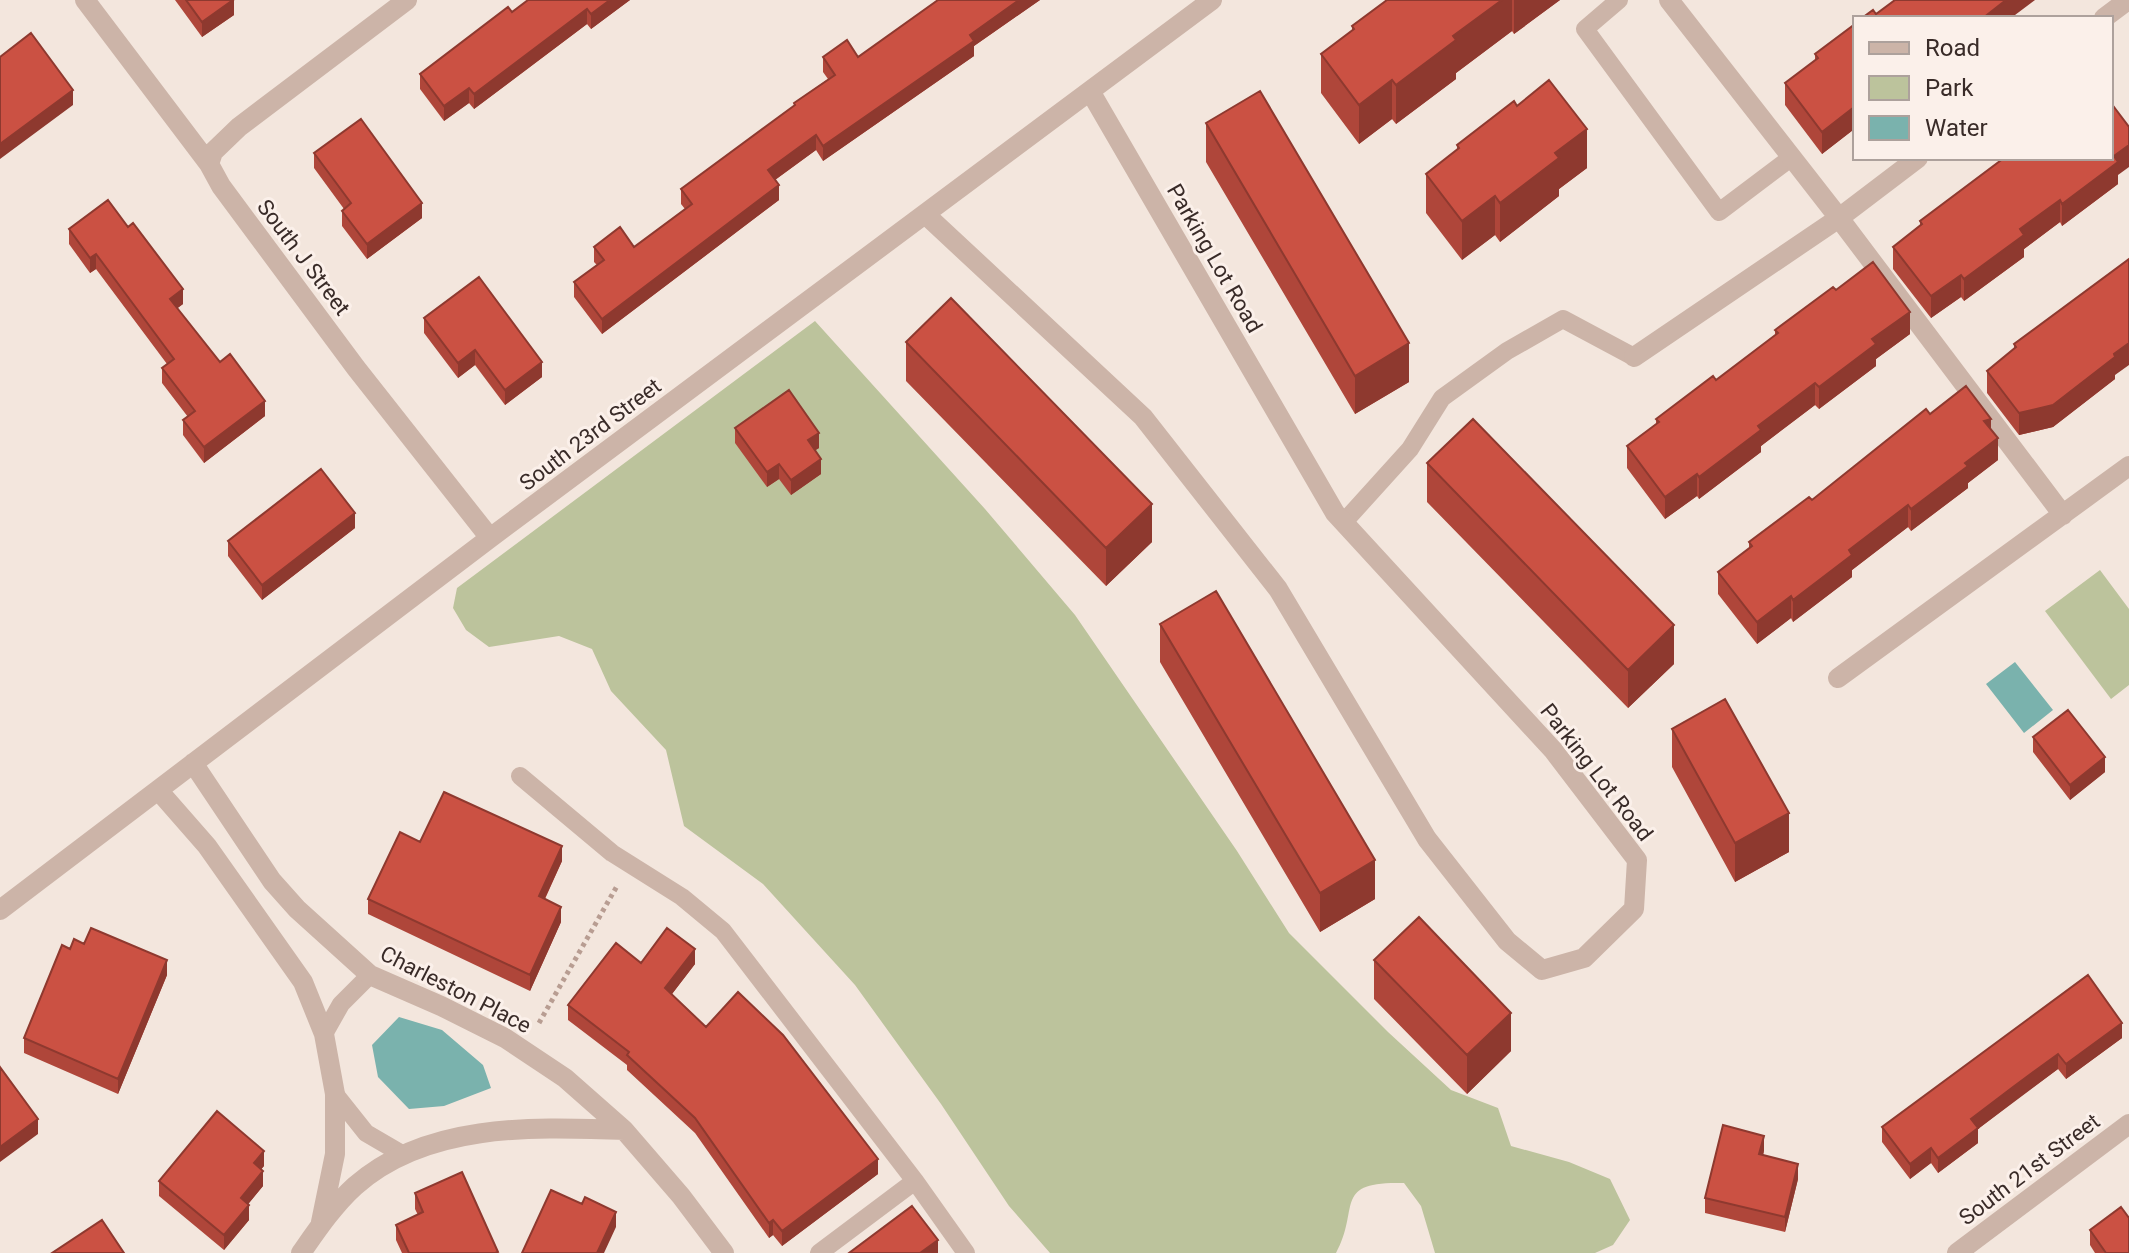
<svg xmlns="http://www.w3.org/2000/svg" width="2129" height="1253" font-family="Roboto,sans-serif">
<rect width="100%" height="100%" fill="#f3e6dd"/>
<path fill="#bcc39c" d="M815 321 985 509 1075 615 1237 851 1289 933 1388 1032 1451 1090 1498 1108 1511 1146 1569 1162 1610 1179 1630 1220 1613 1245 1595 1253H1435L1421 1206 1404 1183C1331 1181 1361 1208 1336 1253H1050L1009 1206 941 1104 855 985 763 884 684 826 666 750 611 691 592 649 559 636 489 647 466 630 453 608 457 588Z
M2100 570 2129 609V685L2111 699 2045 611Z"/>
<path fill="#7ab2ad" d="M2015 662 2053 710 2024 733 1986 684Z
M399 1017 442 1030 483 1065 491 1088 444 1106 409 1109 378 1077 372 1045Z"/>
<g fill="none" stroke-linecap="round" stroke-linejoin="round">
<path stroke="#b89d92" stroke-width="5" stroke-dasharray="4 4" stroke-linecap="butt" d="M539 1023 617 886"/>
<path stroke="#ccb4a8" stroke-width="18" d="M1619 0 1585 29 1719 212 1792 157
M1344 522 1410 449 1442 398 1507 351 1563 319 1634 357
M520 776 612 853 682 897 723 931 915 1181 966 1253
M324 1034 341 1004 370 975
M335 1094 366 1133 402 1154
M819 1253 915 1181"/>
<path stroke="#ccb4a8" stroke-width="20" d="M85 0 209 164 221 186 356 368 490 538
M1669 0 1839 218 2063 515
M2104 18 2128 0
M209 164 213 152 239 127 407 0
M925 214 1143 417 1278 589 1427 839 1507 941 1542 970 1584 958 1634 909 1637 860 1553 750 1335 513 1090 91
M1634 357 1839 218 1918 158
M1838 678 2129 466
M193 763 272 881 297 909 370 975 441 1006 505 1038 565 1078 624 1130
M158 790 207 846 303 982 324 1034 335 1094V1154L321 1222
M0 910 490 538 1212 0
M301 1253C317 1230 334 1205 355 1186 427 1122 534 1127 624 1130L681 1196 724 1253
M1957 1253 2129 1124"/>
</g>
<path fill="#af463a" d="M175 0H234V15L202 37Z
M528 0H630L591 29 587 24 474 109 469 103 444 121 420 89V74L512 12Z
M938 0H1040L974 46V56L823 161 816 150 775 180 779 200 602 334 574 297V282L597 265 594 262V247H634L685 209 681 204V189L794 106V103L828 79 823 72V57H858Z
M1387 0H1560L1514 34 1512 31 1456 73V79L1396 124 1392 119 1359 144 1321 93V54L1352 31V26Z
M1855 24V131L1853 130 1822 154 1785 105V83L1815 61V54Z
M1517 106 1587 168 1559 189V196L1500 242 1495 235 1462 260 1426 213V174L1457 150V145Z
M1206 123 1409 382 1355 414 1206 162Z
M314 153 422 218 367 259 342 226V211L344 209 314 168Z
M2118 175V184L2062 226 2060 222 2024 249V257L1964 301 1961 297 1931 318 1893 269V247L1920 225V221Z
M69 229 183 304 177 308 220 362 265 416 204 463 183 435V420L188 417 162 383V368L167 364 96 269 90 273 69 244Z
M1836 290 1910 334 1876 359V366L1819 409 1815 405 1761 446V452L1699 499 1697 496 1665 519 1627 468V446L1656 424V419L1716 380 1775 335V330Z
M424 318 542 377 505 405 475 365 458 378 424 333Z
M906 342 1152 542 1106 586 906 381Z
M2014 344 2115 375V379L2053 427 2019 435 1987 393V371L2014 349Z
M1930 414 1991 429 1998 460 1968 483V488L1911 531 1908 527 1852 570V577L1793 622 1791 618 1757 644 1718 594V572L1749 548V542L1812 500Z
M735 428 819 448 815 450 821 474 791 495 779 479 767 487 735 443Z
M1427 463 1674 664 1628 708 1427 502Z
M355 528 262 600 228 556V541Z
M1160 624 1375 899 1320 932 1160 662Z
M1672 729 1789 852 1735 882 1672 767Z
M2033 737 2105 772 2070 800 2033 752Z
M420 842 562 861 545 899 561 922 530 991 368 914V899Z
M84 944 167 975 118 1094 24 1053V1038L70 949Z
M1374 960 1511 1051 1467 1094 1374 999Z
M641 963 695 964 672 994 706 1027 878 1174 782 1246 773 1235 769 1238 695 1133 627 1070V1065L568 1020V1005Z
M2088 975 2122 1038 2066 1079 2058 1069 2013 1102 1978 1129V1143L1938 1173 1931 1163 1910 1179 1882 1142V1127Z
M1764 1151 1763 1155 1798 1179 1785 1232 1705 1213V1198Z
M264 1166 261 1169 263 1186 248 1204 249 1220 224 1250 159 1196V1181Z
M415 1193 498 1253H402L396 1240V1225L418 1215 415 1209Z
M2090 1230 2129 1253H2095L2090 1245Z"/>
<path fill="#8e392f" d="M234 0V15L202 37V22Z
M610 0H630L591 29V14Z
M1019 0H1040L974 46V56L823 161V146L970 35Z
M1502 0H1512V31L1456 73V79L1396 124V85L1453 36Z
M1514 0H1560L1514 34Z
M2006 0H2035L2011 18H1983Z
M587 9V24L474 109V94Z
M1392 80V119L1359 144V105Z
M469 88V103L444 121V106Z
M73 90V105L0 159V144Z
M1853 108V130L1822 154V132Z
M1587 129V168L1559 189V196L1500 242V203L1555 153Z
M816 135V150L768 185V170Z
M2129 145V167L2118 175V184L2062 226V204L2114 156Z
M779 185V200L602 334V319Z
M1495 196V235L1462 260V221Z
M2060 200V222L2024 249V257L1964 301V279L2020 229Z
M422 203V218L367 259V244Z
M96 254V269L90 273V258Z
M1961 275V297L1931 318V296Z
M183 289V304L170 314V299Z
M1910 312V334L1876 359V366L1819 409V387L1872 339Z
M1409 343V382L1355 414V376Z
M2129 343V365L2115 375V379L2053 427 2019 435V413L2114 354Z
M475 350V365L458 378V363Z
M542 362V377L505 405V390Z
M1815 383V405L1761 446V452L1699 499V477L1758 426Z
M265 401V416L204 463V447Z
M1991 419V441L1984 421Z
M819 433V448L808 455V440Z
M1998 438V460L1968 483V488L1911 531V509L1965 463Z
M821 459V474L791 495V480Z
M779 464V479L767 487V472Z
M1697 474V496L1665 519V497Z
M1152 504V542L1106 586V548Z
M1908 505V527L1852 570V577L1793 622V600L1849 550Z
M355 513V528L262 600V585Z
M1791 596V618L1757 644V622Z
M1674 625V664L1628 708V670Z
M2105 757V772L2070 800V785Z
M1789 813V852L1735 882V843Z
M562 846V861L539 911V896Z
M1375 860V899L1320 932V893Z
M561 907V922L530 991V975Z
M695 949V964L665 1003V988Z
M167 960V975L118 1094V1079Z
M1511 1013V1051L1467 1094V1055Z
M2122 1023V1038L2066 1079V1064Z
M2058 1054V1069L1978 1129V1143L1938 1173V1158L1971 1119Z
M38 1119V1134L0 1162V1147Z
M1764 1136V1151L1759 1169V1154Z
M1931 1148V1163L1910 1179V1164Z
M264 1151V1166L254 1178V1163Z
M878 1159V1174L782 1246V1231Z
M1798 1164V1179L1785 1232V1217Z
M263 1171V1186L241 1213V1198Z
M249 1205V1220L224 1250V1235Z
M616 1212V1227L604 1253H597Z
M773 1220V1235L769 1238V1223Z
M938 1240V1253H920Z"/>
<path fill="#cb5143" stroke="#8e392f" stroke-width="2" d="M186 0H233L202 22Z
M528 0H610L591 14 587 9 474 94 469 88 444 106 420 74 508 7 512 12Z
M938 0H1019L970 35 974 41 823 146 816 135 768 170 779 185 602 319 574 282 604 260 594 247 620 227 634 247 692 204 681 189 795 105 794 103 835 75 823 57 847 40 858 57Z
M1387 0H1502L1453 36 1456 40 1396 85 1392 80 1359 105 1321 54 1354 29 1352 26Z
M1895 0H2006L1983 18H1862L1873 10 1876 14Z
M1855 24V109L1853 108 1822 132 1785 83 1818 58 1815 54Z
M31 33 73 90 0 144V57Z
M1549 80 1587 129 1555 153 1559 158 1500 203 1495 196 1462 221 1426 174 1459 148 1457 145 1514 101 1517 106Z
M1260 91 1409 343 1355 376 1206 123Z
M2111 103 2129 127V145L2114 156 2118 162 2062 204 2060 200 2020 229 2024 235 1964 279 1961 275 1931 296 1893 247 1922 224 1920 221 2004 158H2111Z
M361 119 422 203 367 244 342 211 351 203 314 153Z
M108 200 128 227 133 223 183 289 170 299 220 362 230 354 265 401 204 447 183 420 195 411 162 368 174 359 96 254 90 258 69 229Z
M2129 259V343L2114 354 2115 357 2053 405 2019 413 1987 371 2016 347 2014 344Z
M1873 262 1910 312 1872 339 1876 344 1819 387 1815 383 1758 426 1761 430 1699 477 1697 474 1665 497 1627 446 1659 422 1656 419 1713 376 1716 380 1778 333 1775 330 1833 287 1836 290Z
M479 277 542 362 505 390 475 350 458 363 424 318Z
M951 298 1152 504 1106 548 906 342Z
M1966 386 1991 419 1984 421 1998 438 1965 463 1968 466 1911 509 1908 505 1849 550 1852 555 1793 600 1791 596 1757 622 1718 572 1752 546 1749 542 1809 497 1812 500 1926 409 1930 414Z
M789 390 819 433 808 440 821 459 791 480 779 464 767 472 735 428Z
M1473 419 1674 625 1628 670 1427 463Z
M321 469 355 513 262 585 228 541Z
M1216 591 1375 860 1320 893 1160 624Z
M1725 699 1789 813 1735 843 1672 729Z
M2068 710 2105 757 2070 785 2033 737Z
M444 792 562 846 539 896 561 907 530 975 368 899 400 832 420 842Z
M1419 917 1511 1013 1467 1055 1374 960Z
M91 928 167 960 118 1079 24 1038 62 945 70 949 74 939 84 944Z
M667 928 695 949 665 988 706 1027 738 992 783 1035 878 1159 782 1231 773 1220 769 1223 695 1118 627 1055 629 1052 568 1005 616 943 641 963Z
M2088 975 2122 1023 2066 1064 2058 1054 2013 1087 1971 1119 1978 1128 1938 1158 1931 1148 1910 1164 1882 1127Z
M0 1067 38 1119 0 1147Z
M217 1111 264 1151 254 1163 263 1171 241 1198 249 1205 224 1235 159 1181Z
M1723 1125 1764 1136 1759 1154 1798 1164 1785 1217 1705 1198Z
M462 1172 498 1252 495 1253H409L396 1225 423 1212 415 1193Z
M551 1190 582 1204 585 1197 616 1212 597 1253H522Z
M912 1206 938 1240 920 1253H849Z
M2121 1207 2129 1218V1253H2106L2090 1230Z
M102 1220 124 1253H52Z"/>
<g text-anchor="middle" stroke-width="6" stroke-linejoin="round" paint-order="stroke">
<g font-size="22" fill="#392b28" stroke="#fbf0ea">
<text transform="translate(304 257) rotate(53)" y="8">South J Street</text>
<text transform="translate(1215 258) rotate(60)" y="8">Parking Lot Road</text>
<text transform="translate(590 434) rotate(-37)" y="8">South 23rd Street</text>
<text transform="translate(1597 772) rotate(52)" y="8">Parking Lot Road</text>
<text transform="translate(456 989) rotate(27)" y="8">Charleston Place</text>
<text transform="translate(2029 1169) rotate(-37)" y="8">South 21st Street</text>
</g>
</g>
<rect x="1853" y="16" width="260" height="144" fill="#fbf0ea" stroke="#ada19c" stroke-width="2"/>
<rect x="1869" y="42" width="40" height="12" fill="#ccb4a8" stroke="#ada19c" stroke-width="2"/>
<text x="1925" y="56" font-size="24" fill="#392b28">Road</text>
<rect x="1869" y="76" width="40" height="24" fill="#bcc39c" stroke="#ada19c" stroke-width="2"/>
<text x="1925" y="96" font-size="24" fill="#392b28">Park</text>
<rect x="1869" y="116" width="40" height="24" fill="#7ab2ad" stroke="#ada19c" stroke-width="2"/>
<text x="1925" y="136" font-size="24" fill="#392b28">Water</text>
</svg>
